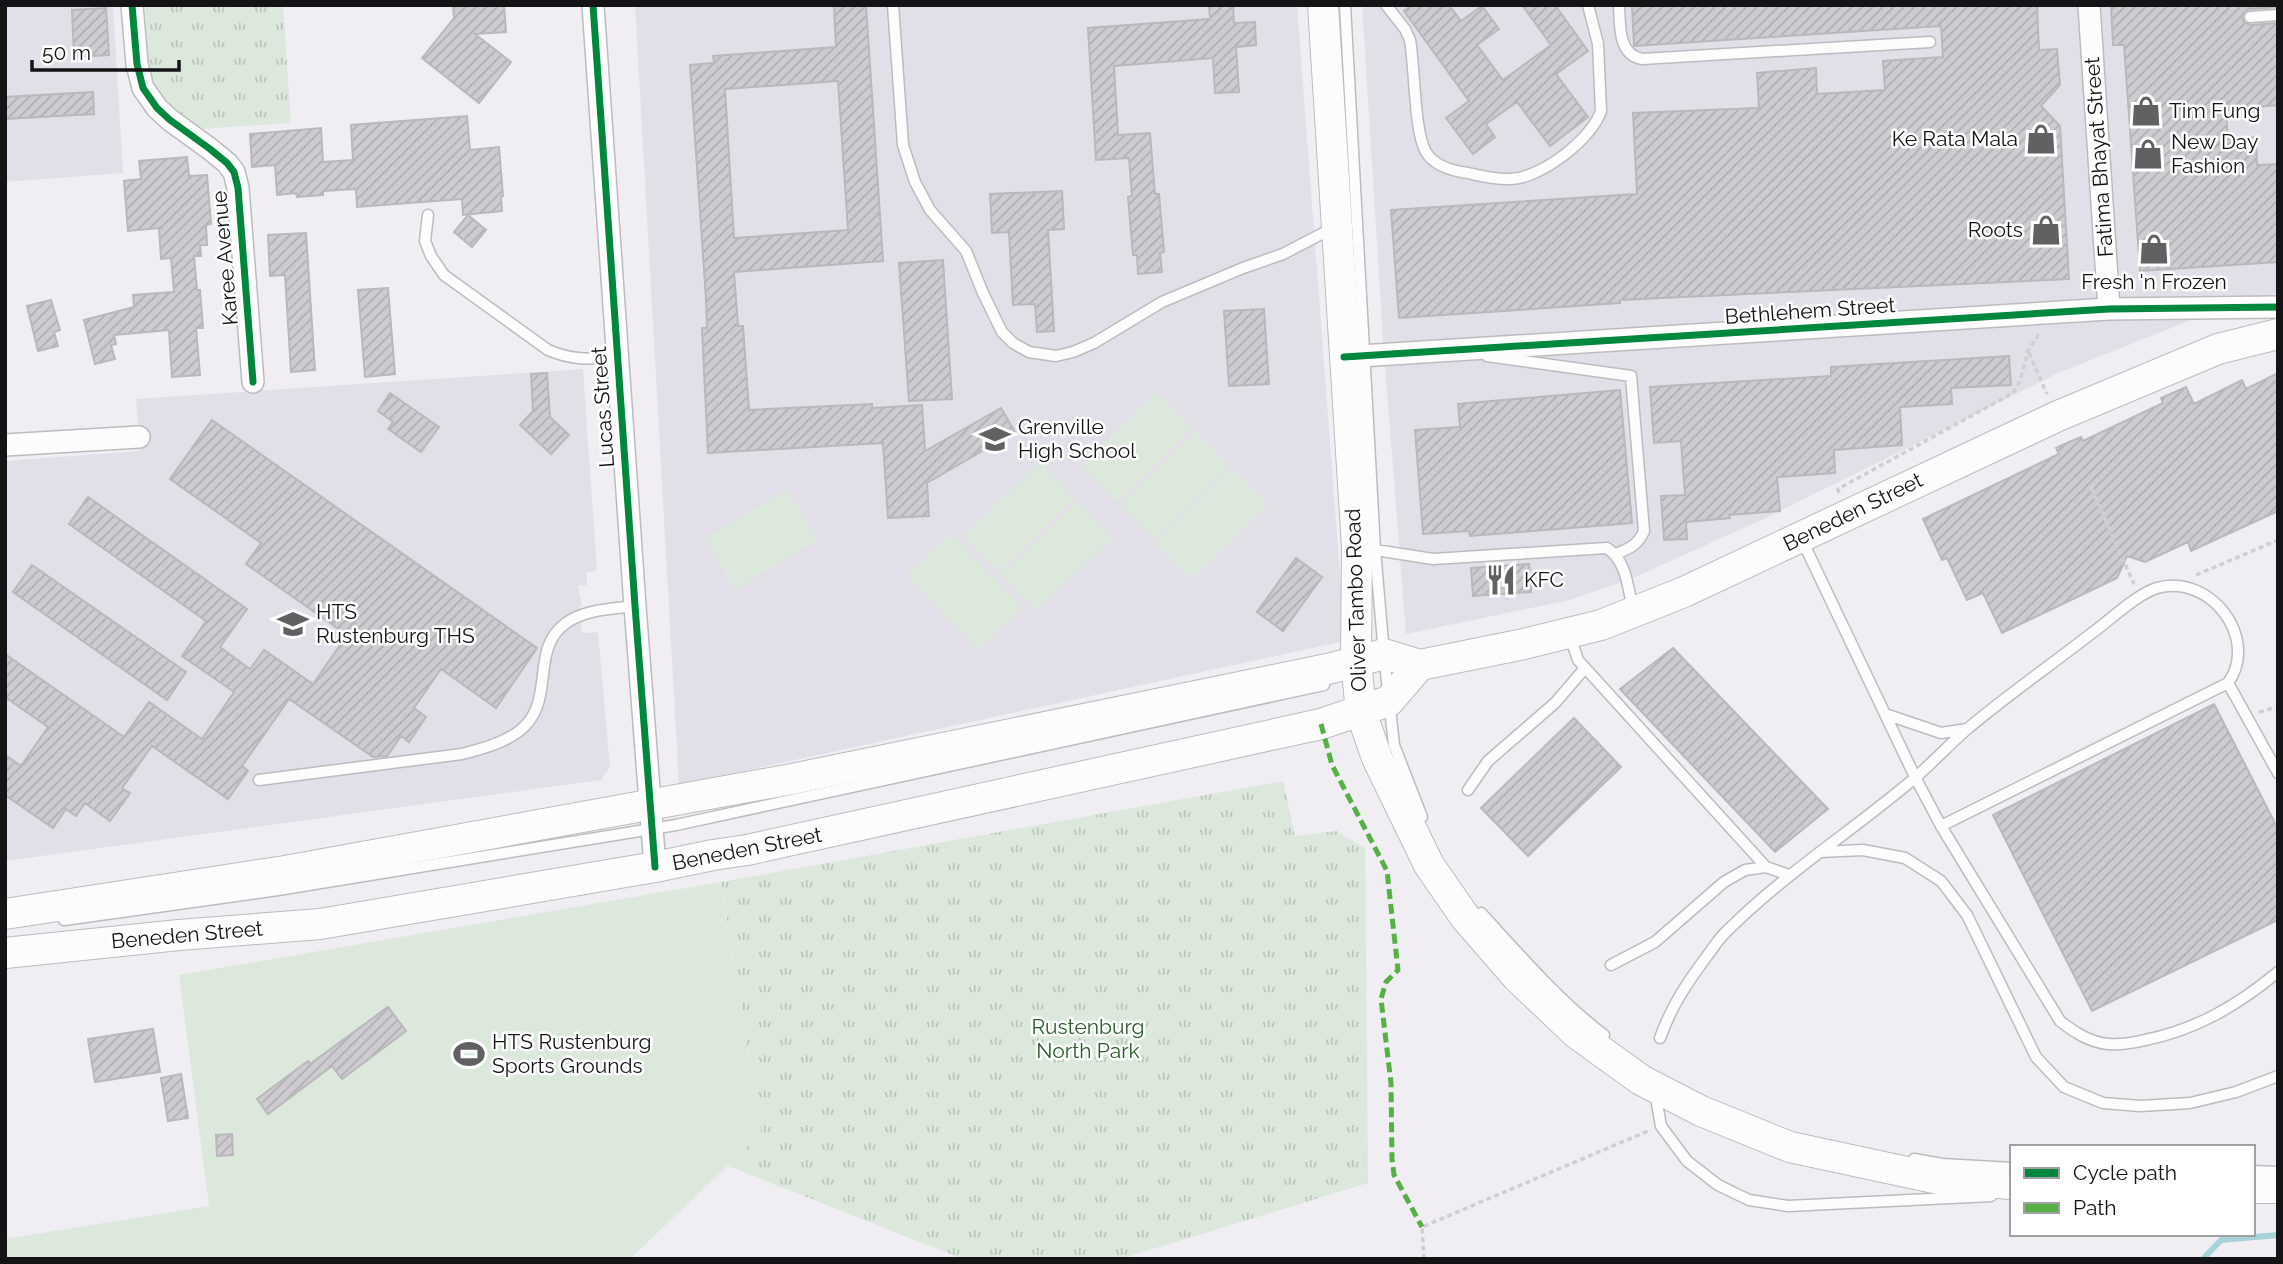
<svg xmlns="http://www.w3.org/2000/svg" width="2283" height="1264" font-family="Raleway,sans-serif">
<defs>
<pattern id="grass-tufts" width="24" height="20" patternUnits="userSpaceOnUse" patternTransform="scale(1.75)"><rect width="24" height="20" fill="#dbe8db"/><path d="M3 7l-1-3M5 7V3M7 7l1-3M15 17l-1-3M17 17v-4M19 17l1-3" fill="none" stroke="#bbc6bb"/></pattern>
<pattern id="building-hatch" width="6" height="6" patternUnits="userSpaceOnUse" patternTransform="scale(1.75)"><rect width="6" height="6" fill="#ceccd0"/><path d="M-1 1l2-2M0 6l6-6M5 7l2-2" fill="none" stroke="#b0aeb2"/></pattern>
</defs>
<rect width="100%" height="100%" fill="#f0eef3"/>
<path fill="#e3dfe9" d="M5 5H113L123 173 5 182Z
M635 5H1297L1345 641 679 785Z
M1362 5H2278V293L2224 307 2056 374 1768 517 1633 578 1570 600 1406 634 1383 340Z
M583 369 597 571 587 572V585L578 586 582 606H580L582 633 598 632 610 767 601 780 5 861V461L140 451 136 399Z"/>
<path fill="url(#grass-tufts)" d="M145 5H283L291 123 199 129C142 86 149 72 145 5Z
M1283 781 1295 836 1336 831 1365 848 1368 1183 1120 1259H963L728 1166 761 1134 721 882Z"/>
<path fill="#dbe8db" d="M1157 392 1192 428 1117 502 1081 466Z
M1195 431 1230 467 1155 541 1119 505Z
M1040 462 1075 498 999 572 964 536Z
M1232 469 1268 505 1192 579 1156 543Z
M787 489 818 540 735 590 704 539Z
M1078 501 1113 538 1036 611 1001 574Z
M951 533 1023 608 978 650 906 575Z
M721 882 761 1134 630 1259H5V1239L209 1206 179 975Z"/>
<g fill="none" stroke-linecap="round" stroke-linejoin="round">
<path stroke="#a6d3da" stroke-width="6" d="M2203 1259 2221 1240 2278 1235"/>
</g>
<path fill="url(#building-hatch)" stroke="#b9b8bb" stroke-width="2" fill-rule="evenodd" d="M453 5H504L506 32 475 34 511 62 479 103 422 58 454 18Z
M834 5H866L883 261 734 272 738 326H743L749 410 872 404V408L922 405 925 451 1001 408 1015 432 927 483 929 516 888 518 883 443 708 453 702 328H707L706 299 690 65 714 63 713 56 836 47ZM838 81 848 230 734 238 725 89Z
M1209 5H1233L1234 23 1255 22 1256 45 1236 47 1239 92 1215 93 1213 58 1114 66 1118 135 1150 133 1155 194H1159L1164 252 1160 253 1162 272 1138 274 1137 255H1133L1128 197 1132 196 1129 158 1096 160 1088 28 1210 19Z
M1412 5H1449L1461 21 1482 6 1499 29 1477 45 1503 80 1551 45 1522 5H1555L1588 51 1556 74 1588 117 1550 146 1517 102 1486 124 1495 137 1473 154 1446 118 1469 101 1404 11Z
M1632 5H2037L2039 50 2057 49 2060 85 2041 106 2060 126 2069 279 1620 300V303L1399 318 1391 210 1637 194 1633 113 1759 108 1757 73 1816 68 1817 94 1885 90 1883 61 1943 57 1941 26 1634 46Z
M2111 5H2278V7L2249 9 2243 13 2242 17 2244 22 2250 25 2278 23V105L2226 110 2228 139 2256 137 2257 165 2278 164V262L2140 271 2124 45H2113Z
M106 8 109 55 74 57 72 10Z
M93 92 94 114 5 119V97Z
M467 116 470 150 499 147 503 196 501 197 502 211 463 215 462 199 357 207 356 189 323 191V195L297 197 296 193 277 195 275 165 252 167 250 134 321 128 323 162 353 160 351 125Z
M187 157 189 176 207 175 211 224 206 225 207 245H200L201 256H194L197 290H200L203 328H196L200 375 172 377 169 330 114 335 116 344 111 345 115 359 95 364 84 320 134 307 133 295 174 292 171 258 161 259 159 228 128 231 124 181 141 179 139 161Z
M1062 191 1064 229 1048 230 1054 331 1037 332 1035 304 1013 305 1009 232 992 233 990 194Z
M468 215 486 230 472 247 454 232Z
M306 233 315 370 291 372 285 275 270 276 268 235Z
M943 260 952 399 909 401 899 263Z
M388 288 395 374 365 377 358 290Z
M51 300 60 330 54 332 58 346 38 351 27 306Z
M1264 309 1269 384 1229 386 1224 311Z
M2009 356 2011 385 1951 388 1952 404 1900 407 1902 445 1834 450 1835 473 1777 477 1780 511 1729 515 1730 518 1686 522 1687 539 1664 540 1661 496 1685 495 1681 441 1654 443 1650 387 1831 376V367Z
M547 373 550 417 569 435 551 454 520 425 533 411 531 374Z
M2278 373V511L2191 551 2188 542 2145 562 2127 556 2117 578 2002 633 1983 593 1967 600 1947 558 1942 560 1923 519 2059 454 2056 448 2069 442 2081 437 2083 441 2163 403 2161 398 2186 387 2194 404 2242 380 2246 389Z
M1620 390 1632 523 1470 536 1469 531 1423 534 1415 430 1460 427 1458 404Z
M390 393 439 427 421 452 388 429 393 422 378 411Z
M212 420 537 648 496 708 441 669 414 708 426 717 409 742 401 736 387 756 373 757 289 699 242 766 248 771 228 799 152 746 122 788 130 793 110 821 85 803 76 816 66 809 53 828 5 795V755L21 766 48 727 5 697V654L124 737 149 702 202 739 234 692 182 656 206 621 69 524 88 497 247 609 220 647 250 669 264 650 313 684 347 635 246 564 261 543 170 479Z
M1296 558 1322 577 1283 631 1257 612Z
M1529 564 1531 592 1473 596 1471 568Z
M32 565 186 672 167 700 13 592Z
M1673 648 1828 809 1775 852 1620 689Z
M2214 704 2278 829V920L2092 1011 1993 815Z
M1574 718 1621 767 1528 856 1481 808Z
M388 1007 406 1031 342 1079 332 1066 268 1114 257 1099 308 1061 310 1064Z
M153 1029 160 1072 95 1082 88 1039Z
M181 1074 188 1118 168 1121 161 1078Z
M232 1134 233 1155 217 1156 216 1135Z"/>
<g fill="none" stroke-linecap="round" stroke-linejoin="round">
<g stroke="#bdbbbf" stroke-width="13">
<path id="service" d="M893 5 903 145 915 182 930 210 966 251 983 293 1002 332 1013 343 1029 352 1056 356 1073 352 1094 343 1162 302 1243 268 1283 254 1333 228
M1345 5 1375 550 1384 654 1394 745 1422 817
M1386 5 1405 29 1410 40C1415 68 1414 132 1426 152 1434 166 1453 171 1468 173 1481 176 1497 180 1511 179 1541 178 1592 139 1601 111L1598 44 1588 5
M1619 5C1620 25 1618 55 1642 59L1930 42
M2250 17 2278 15
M428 215 425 241 431 256 444 275 548 350C574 361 590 359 617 357
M1487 356 1631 376 1644 531C1638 545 1630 548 1616 554
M1802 540 1915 777 1941 826 2060 1021C2074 1032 2089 1042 2108 1044 2120 1045 2133 1043 2145 1040 2196 1030 2238 1005 2278 972
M1369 549 1433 559 1607 548C1627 561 1628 589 1633 610
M1570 636 1578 660 1766 867
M1885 714 1941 733 1967 729
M259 780 462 754C481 749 501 744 518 732 558 703 528 650 566 623 585 609 613 609 635 606
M1468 790 1488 761 1555 703 1585 668
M1941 826 2228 683 2278 773
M1820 852 1863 850 1905 858 1941 881 1967 915 2036 1057 2064 1087 2103 1103 2140 1106 2190 1103 2236 1092 2278 1076
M1481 913C1520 955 1558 1000 1604 1035
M64 920 278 890 676 825 1324 685
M1611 965 1655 942 1724 882 1745 870 1766 867 1789 875
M1660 1038C1672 1005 1687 983 1707 956 1714 947 1719 938 1727 931 1785 873 1854 830 1916 777 1933 762 1949 745 1966 730 2006 696 2051 665 2092 633 2110 620 2137 594 2157 588 2210 573 2260 638 2228 683
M1656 1098 1661 1126 1687 1161 1718 1185 1749 1200 1788 1206 1991 1196
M1914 1159 1942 1164 2012 1168
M2253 1171 2278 1172"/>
</g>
<g stroke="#bdbbbf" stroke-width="24">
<path id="minor" d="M132 5 137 64 143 88 157 108 170 120 210 149 227 163 234 172 238 188 253 382
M593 5 635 606 655 867
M2089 5 2109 309
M1344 357 2109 309 2278 307
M5 445 139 437"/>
</g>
<g stroke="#bdbbbf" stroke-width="32">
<path id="secondary" d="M1323 5 1357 547 1356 661 1361 712 1377 758 1429 865 1465 917 1517 977 1576 1033 1641 1080 1701 1111 1790 1147 1939 1179 2012 1184
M5 914 285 871 792 779 1332 668 1384 654 1420 665 1524 644 1601 625 1684 592 2058 416 2218 349 2278 334
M5 953 179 935 320 924 655 867 713 855 747 850 1321 724 1389 701 1420 665
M2253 1188H2278"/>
</g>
<path stroke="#cfcfd0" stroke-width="3.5" stroke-dasharray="5 3.5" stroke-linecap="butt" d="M2029 353 2047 394
M2091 487 2134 584
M1839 493 1838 489 2013 393 2020 381 2028 351 2040 332
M2196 575 2278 540
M2259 712 2278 707
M1424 1259 1422 1227 1648 1131"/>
<use href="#service" stroke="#fdfcfd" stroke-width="10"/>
<use href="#minor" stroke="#fdfcfd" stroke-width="21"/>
<use href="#secondary" stroke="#fdfcfd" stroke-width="30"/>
<path stroke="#55b144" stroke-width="5" stroke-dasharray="10 5" stroke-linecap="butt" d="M1321 724 1332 765 1387 871 1398 970 1386 982 1381 999 1391 1083 1392 1159 1394 1175 1422 1227"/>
<g stroke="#fff" stroke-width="11">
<path id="cycleway" d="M132 5 137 64 143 88 157 108 170 120 210 149 227 163 234 172 238 188 253 382
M593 5 635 606 655 867
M1344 357 2109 309 2278 307"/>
</g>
<use href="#cycleway" stroke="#00873e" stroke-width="7"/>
</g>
<defs>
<g id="shop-bare" transform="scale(2.415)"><path d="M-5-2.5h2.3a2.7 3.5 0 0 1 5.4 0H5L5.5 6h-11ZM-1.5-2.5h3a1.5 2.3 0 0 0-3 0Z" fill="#616063" stroke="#fff" stroke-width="2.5" paint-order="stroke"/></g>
<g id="school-bare" transform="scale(2.415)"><path d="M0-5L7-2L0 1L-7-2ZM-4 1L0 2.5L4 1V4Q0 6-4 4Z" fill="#616063" stroke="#fff" stroke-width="2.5" paint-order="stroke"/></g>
<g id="restaurant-bare" transform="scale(2.415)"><path d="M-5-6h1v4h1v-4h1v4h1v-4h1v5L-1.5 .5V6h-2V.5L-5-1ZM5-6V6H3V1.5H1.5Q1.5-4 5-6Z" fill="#616063" stroke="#fff" stroke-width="2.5" paint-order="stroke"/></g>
<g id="university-bare" transform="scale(2.415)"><path d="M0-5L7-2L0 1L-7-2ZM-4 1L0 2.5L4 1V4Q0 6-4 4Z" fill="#616063" stroke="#fff" stroke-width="2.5" paint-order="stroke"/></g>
<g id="stadium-bare" transform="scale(2.415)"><path d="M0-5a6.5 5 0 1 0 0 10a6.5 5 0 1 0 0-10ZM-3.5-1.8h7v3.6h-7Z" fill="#616063" stroke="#fff" stroke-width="2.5" paint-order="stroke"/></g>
</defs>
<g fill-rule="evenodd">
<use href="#shop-bare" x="2146" y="111"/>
<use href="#shop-bare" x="2041" y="139"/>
<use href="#shop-bare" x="2148" y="154"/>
<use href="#shop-bare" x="2046" y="230"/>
<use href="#shop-bare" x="2154" y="249"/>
<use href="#school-bare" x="995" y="439"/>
<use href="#restaurant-bare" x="1501" y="580"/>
<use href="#university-bare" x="293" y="624"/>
<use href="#stadium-bare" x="469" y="1054"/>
</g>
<g text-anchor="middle" stroke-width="5" stroke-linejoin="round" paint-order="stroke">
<g font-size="21" fill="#141315" stroke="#fff" text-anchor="start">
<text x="2169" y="118">Tim Fung</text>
<text x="2018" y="146" text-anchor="end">Ke Rata Mala</text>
<text x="2171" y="149">New Day<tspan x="2171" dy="24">Fashion</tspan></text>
<text x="2023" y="237" text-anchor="end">Roots</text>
<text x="2154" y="289" text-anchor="middle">Fresh 'n Frozen</text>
<text x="1018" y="434">Grenville<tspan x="1018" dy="24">High School</tspan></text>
<text x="1524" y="587">KFC</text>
<text x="316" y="619">HTS<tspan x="316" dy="24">Rustenburg THS</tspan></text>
<text x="492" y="1049">HTS Rustenburg<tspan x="492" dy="24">Sports Grounds</tspan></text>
</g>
<g font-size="21" fill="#141315" stroke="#fff">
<text transform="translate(2099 157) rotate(-94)" y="7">Fatima Bhayat Street</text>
<text transform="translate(225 258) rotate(-95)" y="7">Karee Avenue</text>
<text transform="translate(1810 311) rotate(-4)" y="7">Bethlehem Street</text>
<text transform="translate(603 407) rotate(-94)" y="7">Lucas Street</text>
<text transform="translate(1853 512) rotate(-26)" y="7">Beneden Street</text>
<text transform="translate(1356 600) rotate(-92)" y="7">Oliver Tambo Road</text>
<text transform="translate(747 849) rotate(-11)" y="7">Beneden Street</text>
<text transform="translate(187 935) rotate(-5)" y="7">Beneden Street</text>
</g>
<g font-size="21" fill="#295c29" stroke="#fff">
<text x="1088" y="1034">Rustenburg<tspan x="1088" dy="24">North Park</tspan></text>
</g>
</g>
<rect width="2283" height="1264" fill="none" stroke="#141315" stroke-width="14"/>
<rect x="2010" y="1145" width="245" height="91" fill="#ffffff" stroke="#a1a1a1" stroke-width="2"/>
<rect x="2024" y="1168" width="35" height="10" fill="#00873e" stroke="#a1a1a1" stroke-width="2"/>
<text x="2073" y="1180" font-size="21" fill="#141315">Cycle path</text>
<rect x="2024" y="1203" width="35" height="10" fill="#55b144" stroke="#a1a1a1" stroke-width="2"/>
<text x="2073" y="1215" font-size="21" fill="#141315">Path</text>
<path d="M32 60v10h147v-10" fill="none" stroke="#141315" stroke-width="3.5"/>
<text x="42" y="60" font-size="21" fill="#141315" stroke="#ffffff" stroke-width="5" paint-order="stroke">50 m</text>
</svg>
